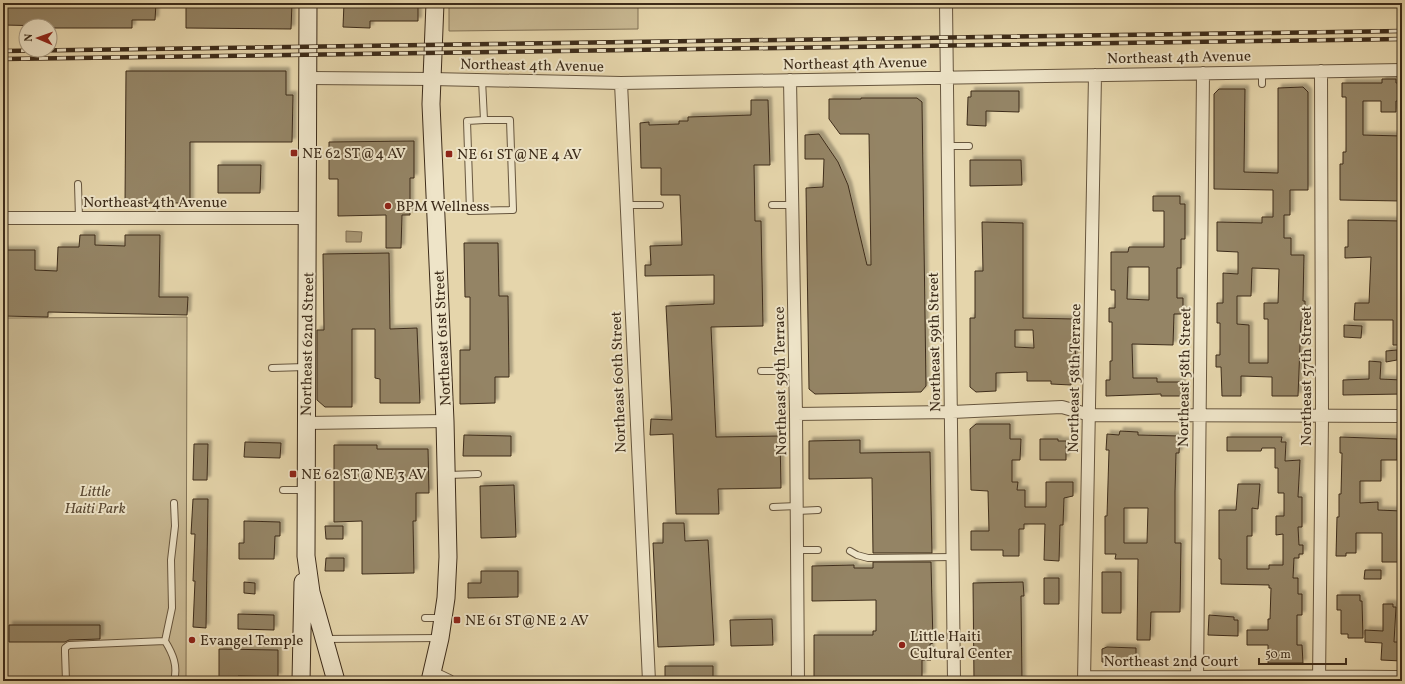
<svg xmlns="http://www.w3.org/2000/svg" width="1405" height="684" font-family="Vollkorn,serif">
<defs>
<filter id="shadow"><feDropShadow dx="3.5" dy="-3.5" stdDeviation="1" flood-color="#0004"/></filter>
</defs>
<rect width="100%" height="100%" fill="#e5d5ab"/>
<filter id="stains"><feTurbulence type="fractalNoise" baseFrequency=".005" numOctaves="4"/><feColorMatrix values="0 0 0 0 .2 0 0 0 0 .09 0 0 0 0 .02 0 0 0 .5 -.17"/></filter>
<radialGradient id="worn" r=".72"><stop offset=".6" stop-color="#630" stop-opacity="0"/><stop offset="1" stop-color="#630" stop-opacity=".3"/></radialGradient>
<path fill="#c8b892" stroke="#827256" d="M449 3H638V29L449 31Z
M187 317 186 681H3V318Z"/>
<path fill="#ac9c7a" stroke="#806f54" d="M346 231 362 232 361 242H346Z"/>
<path fill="#948465" stroke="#3d2c1a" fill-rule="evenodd" filter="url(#shadow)" d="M3 3H156L155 20H132V28H50V26L3 25Z
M186 3H292L291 29 186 28Z
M344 3H418V21H370V28L343 27Z
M126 71H286V95H293L292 142H190V203H125Z
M1382 79H1396V83H1402V101H1396V112H1381V101H1363V135L1402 136V201L1340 200V164H1343V152H1346V97H1342V83H1382Z
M1303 87 1308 92V190H1290V215H1284V238H1291V255H1304L1303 301H1305V321H1301L1298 396H1272V377L1241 376V396H1222L1221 367H1216V355H1220V323H1217V303H1223V273L1238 274V252L1217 251V222L1262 223V217H1273V190L1214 189V94L1219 89H1245L1244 172 1278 173V88ZM1252 268 1279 269 1278 303H1264V319H1268V363H1249V325L1237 324V296H1251Z
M971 91H1019V112L986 111V126L967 125 968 97H971Z
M861 98H917L922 102 926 386 921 392 815 394 809 389 806 188 823 187 824 159H805V135L819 134 838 162 848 185 867 265H871L869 134H840L829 119V99H861Z
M751 100H768L770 165H754L755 221H761L763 326 711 327 716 437 780 436 781 488 718 489 719 514H676L673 434 650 435 651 419 672 420 666 306 714 304V275L645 276V265H651L650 246 682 245 680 195H661V168H641L640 123 649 122V125L679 124V121H688V117L751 115Z
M414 141V178H410V215H402L401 248H386V215L338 216V179H329V142Z
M970 160H1021L1022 185 970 186Z
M218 165H261L260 193H218Z
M1153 196H1180V204H1185V239H1181V268H1177V298H1183V314H1174L1173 345 1132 344 1133 378H1157V382H1182V396H1161V394L1106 396V380H1110V361H1112V322H1109V308H1115V290H1111V252H1128L1129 247H1164V211H1153ZM1128 267H1149V300L1127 299Z
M1348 220 1402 221V345H1393V320H1354L1355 303H1369L1371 257 1345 258V247H1348Z
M982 222 1023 223V318L1075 319 1076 378H1071V385L1051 384V381H1027V372L996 373V391L976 392 970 387V318H975V271H983ZM1015 330H1033L1034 348 1015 347Z
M80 235H95V245L125 246V235H160L159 297H188L187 315 48 312V317L3 316V250H35V270L57 271 58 247H79Z
M464 243H498L499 296H508L509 377H495V403L460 404V350H470V297H465Z
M389 253 390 329 417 328 420 403H380V379L375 378V329H352V407H325L317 400V330H324L323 254Z
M1344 325 1362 326 1361 338 1344 337Z
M1397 350V360L1386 362V351Z
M1369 361 1381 362 1380 379 1402 380V394L1343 395V380L1369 379Z
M976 424H1010V439H1021L1020 460H1012V482H1018L1017 490H1025V507H1046V482H1073V496L1064 498 1063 525H1060L1059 561 1044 560 1045 524H1024V529H1019V556H1003V550H971V531H989L988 491 971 490 970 429Z
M1120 431 1138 432V435L1180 436 1179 453H1176L1175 492V543H1181L1180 612H1151L1150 640H1137L1138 559H1115L1116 554H1105V516H1107L1109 450H1106L1107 434 1119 435ZM1124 508H1148L1147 543H1124Z
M464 435 511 436V456H463Z
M1227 437H1282L1281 442H1286L1285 461 1300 460 1298 497H1302V527H1298L1299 545H1303V554H1299V558H1294L1293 578H1298V594H1302V615H1297V645H1302L1303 663H1268V645H1247V630H1268V619H1270L1271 588H1269V585L1221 584V559H1219V510H1236L1238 484H1260L1258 509 1252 508V536H1247V569H1269V565H1283V534L1276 535V516H1284V493H1278V468H1275V448H1262L1261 451H1227Z
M1340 437 1397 439V460H1381V481H1360V503L1378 502V510L1402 511 1401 562H1382V533H1356V553H1346V556H1336L1337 517H1339V494H1341L1342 453H1340Z
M1040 439H1058V441H1066V460H1040Z
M860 440V453L930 452 932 553H873L872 478 809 479V441Z
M245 442 281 443 280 458 244 457Z
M194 444H208L207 480H193Z
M334 445H377V449H428L429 493H416V521H413L414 573 362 574V521L334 522Z
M514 485 516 537 481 538 480 486Z
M193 499H208L206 628 193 627 195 581H193L195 534H191Z
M244 521 280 522V536H275L274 559H239V543H244Z
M663 523H684L685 541 708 540 714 645 658 647 653 543H663Z
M325 526H343V539H326Z
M326 558H344V571H325Z
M873 562H931L933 643 930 644 931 660H922V677H909L910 679H860V681L814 680V635H873V631H876V600L812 601V566L854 565V568H873Z
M1365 570H1381V579H1364Z
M481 571H518V597L468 598V583H481Z
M1102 572H1121V613H1102Z
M1044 578H1059V604H1044Z
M244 582 255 583V594L244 593Z
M1023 582 1024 596H1021L1022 681H974L973 583Z
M1337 595H1360V601H1362L1363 638H1348V634H1341V610H1337Z
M1383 604H1393V607H1396L1394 642H1402V661L1381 660 1382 643 1365 642V630L1383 631Z
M238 614 274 615V630L238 629Z
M1209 615 1234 617V620H1238V636L1208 635Z
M772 619 773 645 731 646 730 620Z
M9 625H100V639L69 640 65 642H9Z
M1107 647 1136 648V665L1102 662V649Z
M219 649 278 650V677L238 676V681H219Z
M665 666H713V681H665Z"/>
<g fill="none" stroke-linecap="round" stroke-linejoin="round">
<g stroke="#67563e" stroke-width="8">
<path id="lane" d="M482 80 484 120 467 121 470 211 513 210 510 120H484
M1262 84V71
M948 146H969
M78 184 79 218
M627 205H660
M772 205H792
M272 368 305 367
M761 371H796
M448 475 478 474
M283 490H304
M773 507 797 506
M797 511 818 510
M798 550H818
M850 551 857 555 868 558 953 557
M425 618H441
M325 639 438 638
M165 641C173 654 178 666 174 681
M66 681 65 652V648L69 645 165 641 172 608 171 560 175 526 174 503"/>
</g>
<g stroke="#67563e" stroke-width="14">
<path id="street" d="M946 3 954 681
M309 78 432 79 621 83 1402 70
M790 80 796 414 798 681
M621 83 649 681
M3 218H308
M796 414 952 412 1062 407 1090 415 1402 416
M306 423 445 421
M432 673 449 681
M1084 677C1190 678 1296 675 1402 677
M1084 681 1095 75
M1197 681 1203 73
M1319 681 1322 417 1321 71"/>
</g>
<g stroke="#3d2c1a" stroke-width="19">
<path id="secondary" d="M308 3 306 556 311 592 336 681
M301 681 303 582
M430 681 440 638 446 598 448 557 445 421 431 104 435 3"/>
</g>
<use href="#lane" stroke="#eee4c8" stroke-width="6"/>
<use href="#street" stroke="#eee4c8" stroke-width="12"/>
<use href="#secondary" stroke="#eee4c8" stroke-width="17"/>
<g stroke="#3d2c1a" stroke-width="4.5">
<path id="rail" d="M3 51 1402 31
M3 59 1402 39"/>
</g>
<use href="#rail" stroke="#eee4c8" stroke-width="3" stroke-dasharray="9" stroke-linecap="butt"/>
</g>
<g fill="#8f2418" stroke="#eee4c8" stroke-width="1.5">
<rect x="290" y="149" width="8" height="8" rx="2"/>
<rect x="445" y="150" width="8" height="8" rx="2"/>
<circle cx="388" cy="206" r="4"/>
<rect x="289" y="470" width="8" height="8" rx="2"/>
<rect x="453" y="616" width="8" height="8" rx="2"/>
<circle cx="192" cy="640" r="4"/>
<circle cx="902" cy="645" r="4"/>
</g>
<g text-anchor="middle" stroke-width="4" stroke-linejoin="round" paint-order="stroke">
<g font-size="15" fill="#3d2c1a" stroke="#eee4c8">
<text transform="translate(1179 57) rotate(-1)" y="5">Northeast 4th Avenue</text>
<text transform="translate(855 63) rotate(-1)" y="5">Northeast 4th Avenue</text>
<text transform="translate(532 65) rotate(1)" y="5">Northeast 4th Avenue</text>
<text x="155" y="207">Northeast 4th Avenue</text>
<text transform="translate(442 338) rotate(-93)" y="5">Northeast 61st Street</text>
<text transform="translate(934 342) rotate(-91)" y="5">Northeast 59th Street</text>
<text transform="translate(307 344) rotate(-89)" y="5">Northeast 62nd Street</text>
<text transform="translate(1306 376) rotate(-90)" y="5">Northeast 57th Street</text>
<text transform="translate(1184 377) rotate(-89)" y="5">Northeast 58th Street</text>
<text transform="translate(1074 378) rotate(-89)" y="5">Northeast 58th Terrace</text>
<text transform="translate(780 381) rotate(-91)" y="5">Northeast 59th Terrace</text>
<text transform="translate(618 382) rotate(-92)" y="5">Northeast 60th Street</text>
<text x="1171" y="666">Northeast 2nd Court</text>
</g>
<g font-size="15" fill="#3d2c1a" stroke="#eee4c8" text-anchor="start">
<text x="302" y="158">NE 62 ST@4 AV</text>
<text x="457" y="159">NE 61 ST@NE 4 AV</text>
<text x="396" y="211">BPM Wellness</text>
<text x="301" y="479">NE 62 ST@NE 3 AV</text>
<text x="465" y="625">NE 61 ST@NE 2 AV</text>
<text x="910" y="641">Little Haiti<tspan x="910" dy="17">Cultural Center</tspan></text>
<text x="200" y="645">Evangel Temple</text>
</g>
<g font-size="15" font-style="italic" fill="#594832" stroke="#eee4c8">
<text x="95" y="496">Little<tspan x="95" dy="17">Haiti Park</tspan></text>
</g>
</g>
<rect width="1405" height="684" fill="none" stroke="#e5d5ab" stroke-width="16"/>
<rect x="4" y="4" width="1397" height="676" fill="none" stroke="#3d2c1a" stroke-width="2"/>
<rect x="8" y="8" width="1389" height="668" fill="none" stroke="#3d2c1a"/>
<g transform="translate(38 38) rotate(272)"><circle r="19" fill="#eee4c8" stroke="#a79a82"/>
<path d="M0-3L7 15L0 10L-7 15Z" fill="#8f2418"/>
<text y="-6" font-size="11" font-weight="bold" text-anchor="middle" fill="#3d2c1a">N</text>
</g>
<path d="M1259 658v6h87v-6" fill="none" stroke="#3d2c1a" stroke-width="2"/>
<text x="1265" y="658" font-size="12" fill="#3d2c1a" stroke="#eee4c8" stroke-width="3" paint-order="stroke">50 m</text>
<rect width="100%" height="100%" filter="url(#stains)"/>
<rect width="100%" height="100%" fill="url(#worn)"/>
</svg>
